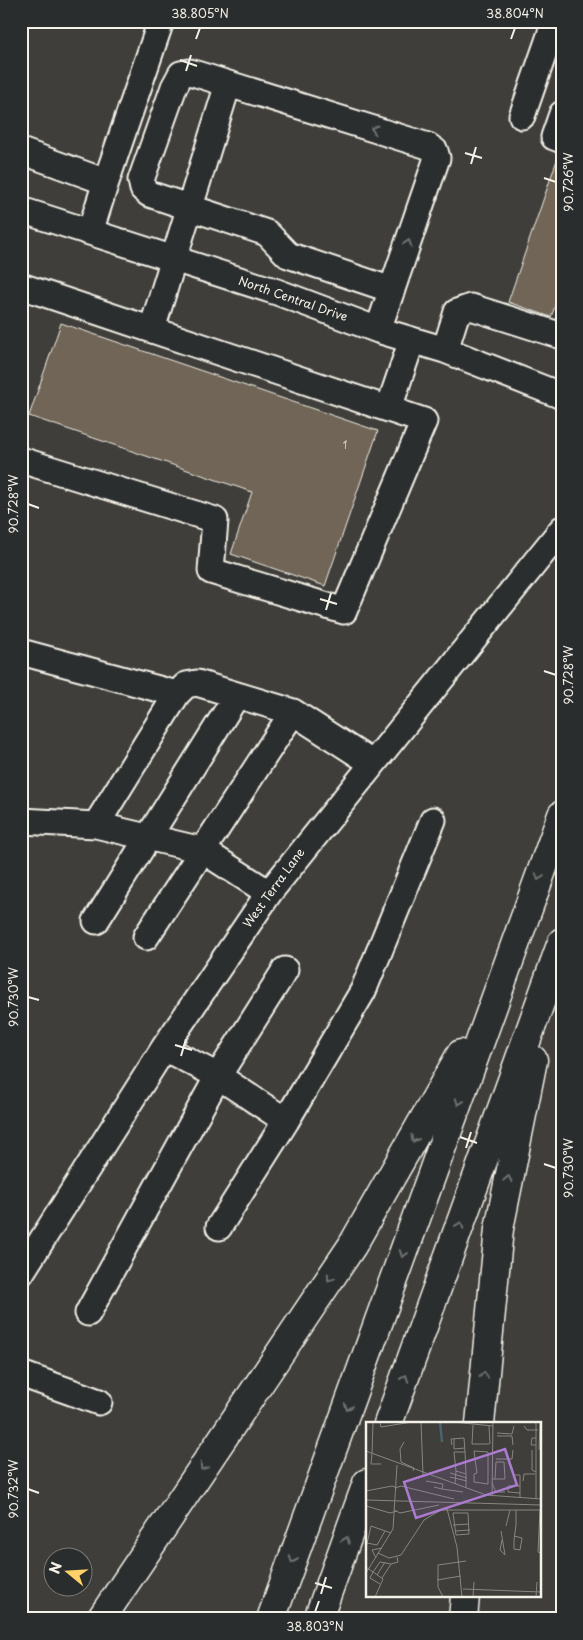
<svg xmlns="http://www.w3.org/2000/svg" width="583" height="1640" font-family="'Playpen Sans',sans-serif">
<rect width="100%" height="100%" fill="#3f3e3a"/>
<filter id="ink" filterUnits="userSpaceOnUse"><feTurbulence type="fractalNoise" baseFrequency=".02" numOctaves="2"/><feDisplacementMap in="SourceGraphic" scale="10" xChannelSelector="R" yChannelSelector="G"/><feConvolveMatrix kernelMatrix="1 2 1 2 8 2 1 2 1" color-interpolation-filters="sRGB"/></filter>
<g filter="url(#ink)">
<path fill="#706557" stroke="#f4f1e8" d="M559 154H562V287L551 317 508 302Z
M61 323 378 431 325 586 231 554 252 492 29 416Z"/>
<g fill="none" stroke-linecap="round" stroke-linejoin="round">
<g stroke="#f4f1e8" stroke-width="29">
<path id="minor" d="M562 114 554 137 562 140
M522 116 555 21
M21 151 106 182 90 232
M106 182 161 21
M21 210 277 292 378 330 445 350 562 396
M21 286 424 421 344 611 211 571 215 520 21 460
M152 329 228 84
M378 330 437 158 435 151 428 146 190 72 181 74 174 87 141 180 143 189 149 194 267 233 288 255 392 290
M445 350 457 312 471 307 562 336
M389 408 412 340
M21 652 177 694
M21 821 96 825
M269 893 202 850 96 825 177 694 186 685 197 683 293 712 372 763
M96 921 237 695
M146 937 293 712
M164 1048 218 1076 285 970
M286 1121 363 991 433 820
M21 1273 164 1048 269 893 562 529
M88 1313 218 1076 286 1121 219 1227
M21 1374 99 1402"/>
</g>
<g stroke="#f4f1e8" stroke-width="31">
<path id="highway" d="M388 1424 562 942
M480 1424 499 1229 533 1060
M101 1619 352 1246 461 1054
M271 1619 562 815
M318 1619 367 1483
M463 1619 465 1596"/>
</g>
<use href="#minor" stroke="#2a2d2e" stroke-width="25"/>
<use href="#highway" stroke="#2a2d2e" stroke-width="28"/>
</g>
<defs><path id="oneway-chevron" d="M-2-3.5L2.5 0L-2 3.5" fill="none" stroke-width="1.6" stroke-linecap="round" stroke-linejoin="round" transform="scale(1.25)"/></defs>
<g stroke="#71726f">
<use href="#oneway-chevron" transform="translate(374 129) rotate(-163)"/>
<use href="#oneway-chevron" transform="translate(408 243) rotate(-71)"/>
<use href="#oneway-chevron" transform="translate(539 877) rotate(110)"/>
<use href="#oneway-chevron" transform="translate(459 1102) rotate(110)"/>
<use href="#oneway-chevron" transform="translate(414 1139) rotate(120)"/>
<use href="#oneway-chevron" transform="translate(508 1179) rotate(-79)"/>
<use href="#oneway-chevron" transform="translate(460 1225) rotate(-70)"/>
<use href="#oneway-chevron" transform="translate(403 1254) rotate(110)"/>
<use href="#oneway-chevron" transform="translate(330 1278) rotate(124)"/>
<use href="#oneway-chevron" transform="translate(484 1375) rotate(-85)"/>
<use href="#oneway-chevron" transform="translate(405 1378) rotate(-70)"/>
<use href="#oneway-chevron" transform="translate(348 1407) rotate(110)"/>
<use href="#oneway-chevron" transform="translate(203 1467) rotate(124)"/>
<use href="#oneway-chevron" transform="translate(346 1540) rotate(-70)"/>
<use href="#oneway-chevron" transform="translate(293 1560) rotate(110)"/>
</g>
</g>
<path fill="none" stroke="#f4f1e8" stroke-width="2" d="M196 39 200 28M511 39 515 28M180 60 197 66M186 71 191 55M465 153 482 158M471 164 476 147M544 178 556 182M28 504 39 508M320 599 337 604M326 610 331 593M544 671 556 675M28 997 39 1000M175 1045 192 1050M181 1056 186 1039M460 1137 477 1143M466 1148 471 1132M544 1164 556 1168M28 1489 39 1493M315 1583 332 1588M321 1594 326 1577M315 1612 319 1601"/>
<g text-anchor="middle" stroke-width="4.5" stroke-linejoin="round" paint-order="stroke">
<g font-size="10" fill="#d3cec4">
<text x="345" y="449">1</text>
</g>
<g font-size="12" fill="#f4f1e8" stroke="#2a2d2e">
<text transform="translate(293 299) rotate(19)" y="4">North Central Drive</text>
<text transform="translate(274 888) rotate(-54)" y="4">West Terra Lane</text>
</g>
</g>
<g transform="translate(366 1422)">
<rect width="175" height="175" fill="#3f3e3a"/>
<path fill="none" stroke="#49656d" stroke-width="2.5" d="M74 0 76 20"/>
<path fill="none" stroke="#878680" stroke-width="1" d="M14 0 15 5 46 0M55 0 57 53M87 0 127 4M123 0H127L126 74M107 3 106 22H123M123 4 124 22M158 4 161 8H172M131 11 146 12 148 4M131 14H146L147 23M88 17V27L99 26M38 20 34 27 35 40 48 46 47 49M86 23 85 17 98 16 99 30M170 23H165L166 16H170M166 28V48L170 50M173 28 174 0M0 29 120 73 175 77M108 29 122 30V62L108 60V52L111 51ZM6 32 7 0M6 32 5 42H15M130 37H146L147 28M90 49 88 30H99L100 52M84 51 101 56M149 53H154V76M84 55 101 59M126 57H139L138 40H130L129 57M60 59 77 62 76 67 68 65M157 59 158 52H169M126 61 130 70H139M89 62 90 49 100 52V65M29 66 35 64 88 77M76 67 97 70M0 69 26 64 31 66M154 71 142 70V64H154M170 77V0M0 78 175 83M0 84 24 91 31 89M81 87 91 125 96 175M28 88 34 91 73 83M174 88 172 130 175 131M87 91H102L103 112 90 113ZM87 103 103 102M140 104 144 88M89 109 104 108M135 109 139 133 134 128 136 118M148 114 156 116 154 128 148 127V118L150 103V88M1 121 11 123 19 109M0 126 5 104 25 111M12 131 23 136 35 133 58 98 75 88H175M10 136 6 128 16 126M0 145 17 157 9 175M7 150 14 140 25 142M7 150 4 156 14 162M0 151 27 107 31 43M11 153 19 140M16 156 25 142 32 140 31 135M71 158 95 154M97 167 175 170M22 175H49M77 175 72 165V143L100 139M107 175 108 160M170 175 171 160"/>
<path fill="#ab7bcf" fill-opacity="0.15" stroke="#ab7bcf" stroke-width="2.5" d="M139 27 151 63 50 96 38 60Z"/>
<rect width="175" height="175" fill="none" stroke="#f4f1e8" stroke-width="2.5"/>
</g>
<rect width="583" height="1640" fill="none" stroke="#2a2d2e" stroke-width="55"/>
<g transform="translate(68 1572) rotate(288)"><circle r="24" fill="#2a2d2e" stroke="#7b7b78"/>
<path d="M0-4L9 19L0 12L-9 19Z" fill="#ffd166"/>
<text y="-8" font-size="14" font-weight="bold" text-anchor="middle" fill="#f4f1e8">N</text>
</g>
<rect x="28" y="28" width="528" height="1584" fill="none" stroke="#f4f1e8" stroke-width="2"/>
<g font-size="12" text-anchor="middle" fill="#f4f1e8">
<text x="200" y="18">38.805°N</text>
<text x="515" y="18">38.804°N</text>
<text transform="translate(569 182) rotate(-90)" y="4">90.726°W</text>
<text transform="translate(14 504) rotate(-90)" y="4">90.728°W</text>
<text transform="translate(569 675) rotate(-90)" y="4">90.728°W</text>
<text transform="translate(14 997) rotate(-90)" y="4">90.730°W</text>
<text transform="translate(569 1168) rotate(-90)" y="4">90.730°W</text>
<text transform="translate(14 1489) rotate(-90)" y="4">90.732°W</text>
<text x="315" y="1631">38.803°N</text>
</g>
</svg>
